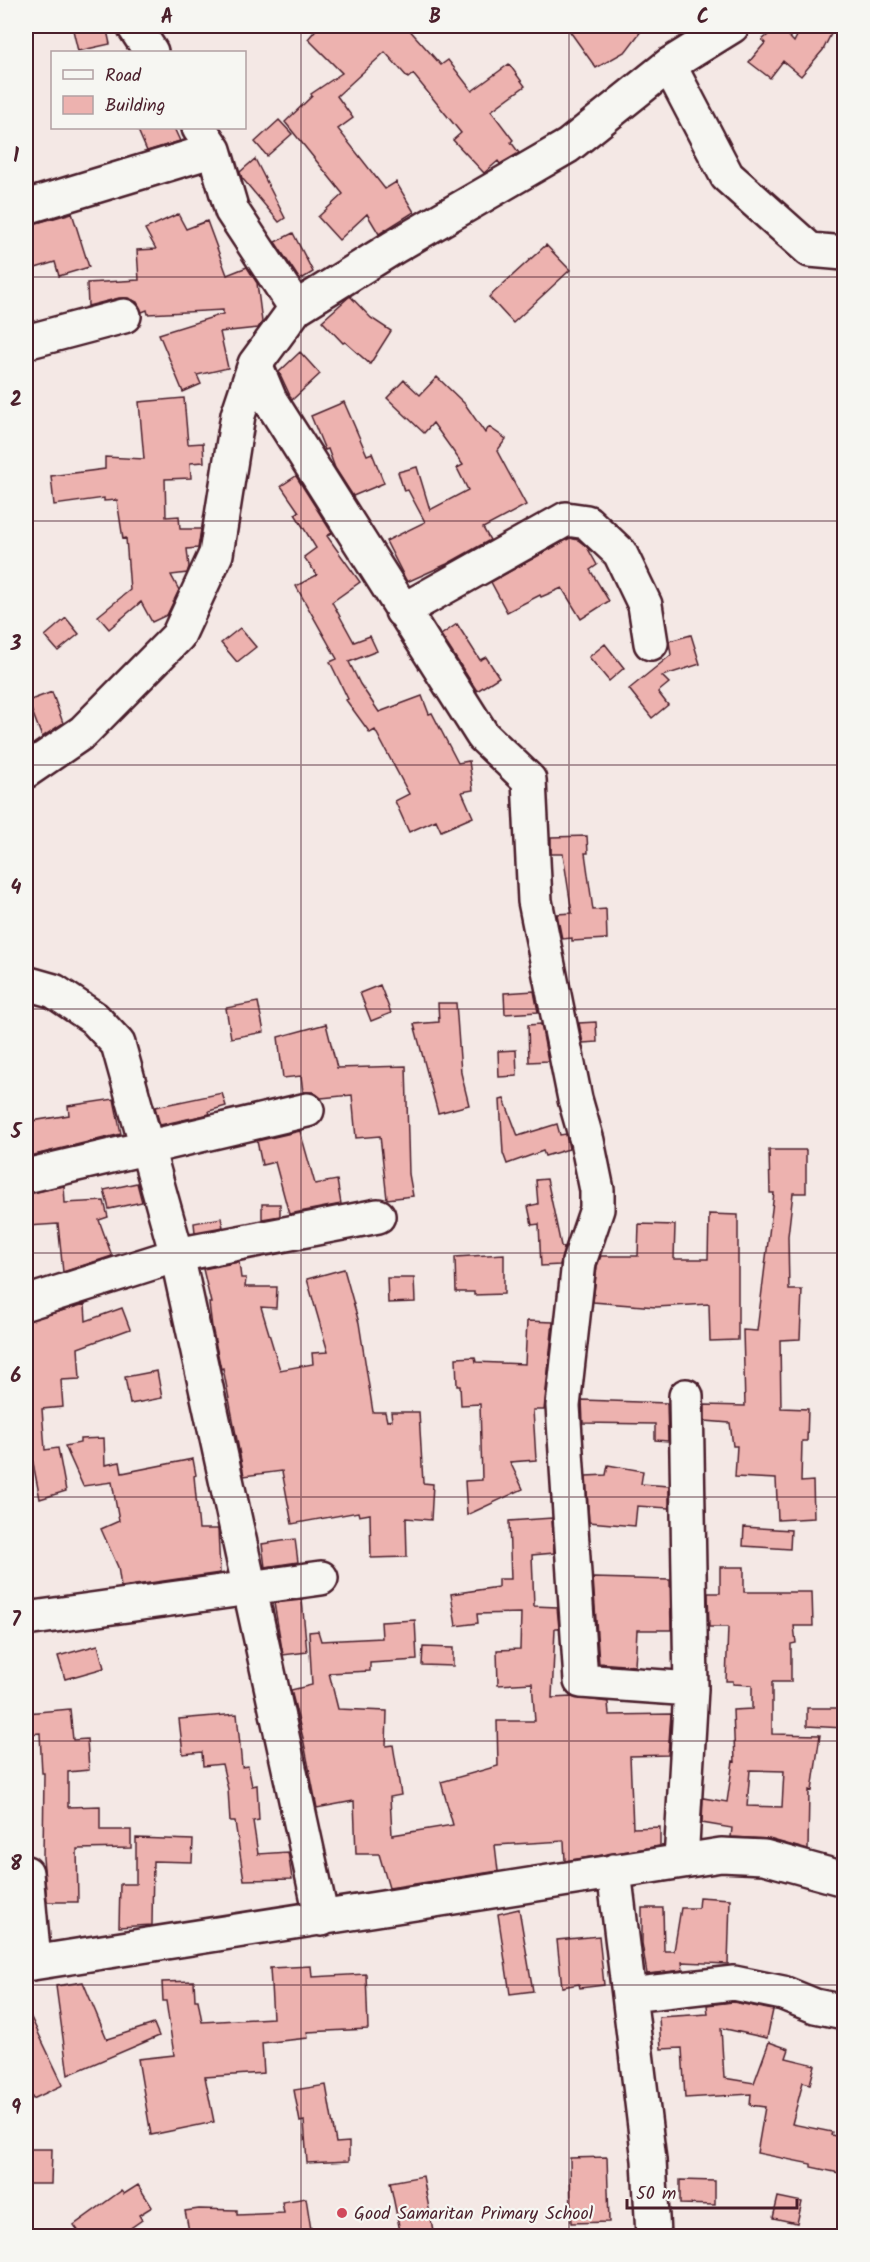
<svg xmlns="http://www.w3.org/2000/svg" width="870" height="2262" font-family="Kalam,sans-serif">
<rect width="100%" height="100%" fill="#f4e8e5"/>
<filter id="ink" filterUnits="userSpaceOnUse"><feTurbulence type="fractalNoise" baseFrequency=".0167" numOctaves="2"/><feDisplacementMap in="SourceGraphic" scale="12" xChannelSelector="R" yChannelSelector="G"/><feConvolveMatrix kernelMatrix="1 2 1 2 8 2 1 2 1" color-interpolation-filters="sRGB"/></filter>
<g filter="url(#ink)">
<path fill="#edb2af" stroke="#4a1f2b" stroke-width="1.5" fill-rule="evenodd" d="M72 26H106L110 44 78 51Z
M319 26H406L441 65 448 60 472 91 509 64 525 86 491 111 513 140 511 142 519 153 500 164 498 161 484 173 453 140 461 133 413 74 408 78 385 52 337 96 353 118 338 129 385 189 396 182 414 212 379 234 367 214 339 240 318 217 343 194 285 122 312 96 311 94 342 73 308 39Z
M566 26H645L626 51 596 68Z
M779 26 794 42 802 26H835L823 50 801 76 783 61 770 78 749 62 765 43 762 40Z
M279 120 292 134 267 156 255 142Z
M137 128H174L180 141 147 151Z
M255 159 285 218 279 222 242 178 240 172Z
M72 213 89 267 59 276 55 262 26 271V226Z
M178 214 186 229 207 221 227 275 247 267 257 283 262 322 258 328 220 332 228 368 197 375 201 384 183 392 159 334 223 314V310L148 314 147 310 142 312 137 302 128 298H119L88 306 87 283 139 280 137 250 156 249 145 229Z
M293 233 313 272 300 280 275 242Z
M546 245 570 270 513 323 489 297Z
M350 296 371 318 391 331 370 364 345 342 343 343 322 321Z
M300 352 320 374 292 400 279 372Z
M437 377 465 404 485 433 489 427 506 439 497 451 526 505 483 528 490 540 447 564 407 582 386 541 425 522 408 490 404 491 398 472 417 467 430 510 468 490 457 468 463 465 433 423 424 433 387 398 404 380 420 395Z
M184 398 188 444 203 443 204 462 190 463 191 478 165 479 166 517 179 516 180 529H201L198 548 187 549 189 567 187 573 171 575 179 590 167 615 152 622 141 602 109 629 98 616 130 590 126 538 123 539 117 500 104 501V498L54 505 51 476 105 469V457L144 459 139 402Z
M344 402 367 455 372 453 384 483 353 496 335 468 328 449 325 450 311 416Z
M296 476 332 533 327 536 360 582 332 602 354 642 370 636 377 651 349 662 360 684 379 712 422 696 429 714 432 713 458 763 469 761 473 790 462 792 473 817 441 831 436 820 409 832 395 801 409 794 375 730 370 733 346 700 348 699 330 662 337 659 296 586 317 575 304 557 316 548 295 514 299 512 281 486Z
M570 538 578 540 587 547 597 565 590 570 609 601 581 619 562 588 541 597 540 595 507 612 491 582Z
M66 618 79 634 58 651 45 636Z
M457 624 480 660 486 657 499 677 477 691 441 635Z
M240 628 256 647 237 662 221 643Z
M691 635 700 664 662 676 669 683 658 692 668 705 652 718 629 689 671 655 669 641Z
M605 644 624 668 609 681 589 657Z
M52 692 63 723 42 737 28 701Z
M587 836 588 853H585L593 910 606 909 607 939 572 941V938L562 939 557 914 572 913 563 854H551V837Z
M380 985 391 1013 371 1021 360 993Z
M534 991 538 1012 505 1014 504 993Z
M258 1002 264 1032 231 1038 226 1008Z
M438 1003H456L461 1073 469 1105 438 1113 414 1024 439 1022Z
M596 1022 597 1042 583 1043 579 1023Z
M326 1024 337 1068 406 1066 409 1174 413 1196 387 1199 380 1136 356 1138 352 1095 321 1098 313 1092H303L301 1076 283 1078 278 1037Z
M541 1024 548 1061 529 1062 528 1025Z
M516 1050 517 1076 499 1077 498 1051Z
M222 1093 226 1106 209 1111 210 1114 160 1125 155 1107Z
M114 1099 121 1134 26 1157V1122L69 1115 68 1106Z
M504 1099 518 1136 557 1124 560 1135 566 1134 569 1149 545 1156 543 1151 507 1164 503 1153 500 1100Z
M300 1131 315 1184 337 1180 341 1204 289 1214 275 1162 262 1165 257 1141Z
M769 1150H806V1193H793L788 1236 789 1290H802L800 1339 780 1340 781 1408 808 1409 807 1441H802L801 1482 813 1481 814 1518 778 1520 776 1479 735 1477 737 1446H733L730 1423 705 1421V1405L745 1406 743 1330 757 1331 774 1193H770Z
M547 1179 561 1246 564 1248 560 1265 541 1266 539 1224 532 1225 528 1206 538 1204 536 1180Z
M137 1183 142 1202 109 1209 104 1190Z
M64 1186 65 1203 104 1201 108 1217 99 1220 112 1256 63 1272 58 1224 28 1226 26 1194Z
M262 1204H280V1216L262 1219Z
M709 1214 738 1215V1340L710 1341 709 1304 656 1307 593 1302 597 1266 601 1256H638L639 1224 675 1225 674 1259H708Z
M221 1218 223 1227 195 1232 194 1223Z
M504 1254V1294L474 1295V1292H456L455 1257Z
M239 1262 241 1278H246L245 1287H277L276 1308 261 1307 280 1370 313 1364 312 1353 328 1352 307 1279 344 1269 359 1323 373 1412H385L387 1421 392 1420 391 1412H419L423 1483 433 1484 431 1520 406 1518 407 1557 371 1558 370 1514 359 1516 358 1512 292 1524 282 1471 244 1476 223 1368 221 1369 212 1327 209 1303H211L203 1269Z
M387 1278H414L415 1302 388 1303Z
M85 1304 86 1321 122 1308 130 1329 78 1348 80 1379 61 1380 63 1407 42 1409 45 1450 58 1448 66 1491 40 1499 28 1437 26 1438V1321Z
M527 1321 553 1322 544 1410H533L536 1460 510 1462 523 1489 467 1515 465 1481 482 1480 480 1404 461 1405 460 1386H457L456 1358 475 1357 476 1362 525 1364Z
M157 1371 162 1398 130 1404 125 1377Z
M582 1400 667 1403 668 1441 655 1440V1424L583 1423Z
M104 1438 105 1465 120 1462 122 1473 193 1459 196 1475 194 1476 199 1529H218L220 1573 121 1587 118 1567 101 1529 119 1521 112 1482 83 1486 65 1446 80 1443V1439Z
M608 1465 643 1471 641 1484 669 1486V1508L637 1506 635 1526 589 1522 586 1476 606 1475Z
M552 1518 554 1553 532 1555 534 1606 557 1607 559 1628H555L552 1698 572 1697 608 1702 609 1715 671 1714 668 1755 630 1756 633 1828 660 1827V1846L565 1861 564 1841 495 1845 498 1871 389 1888 379 1854H356L354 1801 317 1808 303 1738 291 1690 312 1685 309 1632 318 1631 321 1641 382 1638 381 1622 415 1620 417 1660 370 1663V1671L329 1673 338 1709 387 1711 386 1746 393 1745 401 1795 390 1797 392 1835 453 1825 441 1782 498 1766 497 1721H535L532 1683 498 1685 497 1650 520 1649 521 1613 477 1614 478 1623 456 1626 451 1594 498 1587V1579H511L509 1521Z
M744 1527 791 1530 790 1549 743 1546Z
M295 1539 298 1562 265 1567 262 1544Z
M720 1567H744V1592H812L813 1626H794L796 1643 791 1644V1682H772V1734L820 1735 812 1791 809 1790 808 1850 769 1839 731 1837 732 1828 702 1823 703 1798 727 1802 733 1761 735 1762 733 1710 752 1709V1685L733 1684V1681H726L728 1627H709L708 1593H720ZM750 1770 784 1771 782 1807 747 1806Z
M593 1578 670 1580 671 1630H637L635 1666 599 1663Z
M302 1600 307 1652 283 1655 274 1603Z
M98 1645 104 1668 65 1679 58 1656Z
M423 1647 453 1648V1666L422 1665Z
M807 1708H844V1728L807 1726Z
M70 1709 73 1740 87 1739 89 1770 68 1772V1807L100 1806V1830H131V1848L77 1849 78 1902H47L43 1858 44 1773H42L40 1733 29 1734 27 1713Z
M237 1714 242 1767 248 1766 252 1786 257 1785 259 1820 253 1821 258 1854 288 1852 292 1879 244 1880 235 1822H230L228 1789 222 1764 203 1766 202 1752 183 1754 179 1719Z
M136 1838 193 1840 192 1862 153 1861 152 1925 119 1927 120 1884H136Z
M699 1897 730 1899 728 1964 682 1962 683 1970 647 1974 642 1943V1908H663L664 1951H674L681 1908H698Z
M519 1909 533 1991 510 1994 498 1914Z
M599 1936 604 1985 580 1988 579 1984 562 1987 557 1940Z
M311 1966 312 1977 366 1974 368 2029 307 2032 308 2038 262 2043 264 2073 205 2077 214 2122 151 2135 138 2059 174 2055 166 2001H163L162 1982 194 1981 195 2000H198L202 2022 273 2018 270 1968Z
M83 1982 107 2039 154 2024 159 2036 68 2075 56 1986Z
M733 2002 773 2010 767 2038 721 2028 724 2078 754 2083 769 2042 789 2049 786 2058 815 2065 810 2084 803 2082 792 2124 832 2132 831 2135 844 2138V2174L811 2167V2164L757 2153 765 2107 750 2105 751 2094 685 2098 682 2048 661 2049 659 2017 708 2014 707 2005Z
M26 2007 63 2085 33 2099 26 2085Z
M326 2085 336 2143 349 2142V2161L307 2163 304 2121 300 2122 294 2090Z
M26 2149H52L51 2184H26Z
M607 2157 609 2222 571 2223 570 2158Z
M423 2176 434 2236H401L390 2182Z
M680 2180 715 2181V2205L680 2204Z
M138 2185 152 2207 139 2215 142 2220 119 2236H82L74 2225 121 2191 124 2194Z
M778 2197 802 2202 797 2223 773 2218Z
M306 2198 312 2236H190L185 2211 199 2209 237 2210V2215L284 2213 282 2202Z"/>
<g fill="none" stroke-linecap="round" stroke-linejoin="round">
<g stroke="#4a1f2b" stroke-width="38">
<path id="minor" d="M134 26 151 52
M669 65 727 176 810 250 844 253
M199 128 214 150 232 211 296 308
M26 207 214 150
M26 342 124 316
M255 364 270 400 483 736 529 780 535 901 575 1099 587 1141 597 1190V1209L579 1262 563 1406 581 1681 691 1689
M402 611 566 519 587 522 620 553 645 605 651 643
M26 771 83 732 178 636 216 554 238 415 255 364 296 308 394 247 568 146 669 65 732 26
M26 983 54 991 94 1018 118 1044 177 1255 322 1919
M26 1176 307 1110
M26 1303 177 1255 378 1216
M26 1619 321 1578
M681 1861 691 1689 686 1396
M614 1871 649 2160 653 2236
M26 1873 34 1962
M26 1964 721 1855 764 1857 844 1879
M629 1995 734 1983 783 1993 815 2006 844 2012"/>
</g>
<use href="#minor" stroke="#f6f6f2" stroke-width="33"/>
</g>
</g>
<path fill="none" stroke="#4a1f2b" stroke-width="1.5" stroke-opacity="0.55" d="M301 26V2236M569 26V2236M26 277H844M26 521H844M26 765H844M26 1009H844M26 1253H844M26 1497H844M26 1741H844M26 1985H844"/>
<circle fill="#d1495b" stroke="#f6f6f2" stroke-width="2" cx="342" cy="2213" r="6"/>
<g text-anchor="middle" stroke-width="4.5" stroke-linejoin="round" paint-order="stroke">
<g font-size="18" fill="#4a1f2b" stroke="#f6f6f2" text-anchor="start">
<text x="354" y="2219">Good Samaritan Primary School</text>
</g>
</g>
<rect width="870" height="2262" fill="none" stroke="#f6f6f2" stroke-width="66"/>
<rect x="51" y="51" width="195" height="78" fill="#f6f6f2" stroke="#b1a0a2" stroke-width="1.5"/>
<rect x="63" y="70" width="30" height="9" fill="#f6f6f2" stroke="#b1a0a2" stroke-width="1.5"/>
<text x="105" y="81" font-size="18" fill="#4a1f2b">Road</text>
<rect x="63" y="96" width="30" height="18" fill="#edb2af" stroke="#b1a0a2" stroke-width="1.5"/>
<text x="105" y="111" font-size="18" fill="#4a1f2b">Building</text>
<path d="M627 2199v9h170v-9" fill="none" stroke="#4a1f2b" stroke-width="3"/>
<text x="636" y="2199" font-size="18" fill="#4a1f2b" stroke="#f6f6f2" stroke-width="4.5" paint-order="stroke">50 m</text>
<rect x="33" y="33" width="804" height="2196" fill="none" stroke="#4a1f2b" stroke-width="2"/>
<g font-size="20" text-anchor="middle" font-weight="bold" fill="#4a1f2b">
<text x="167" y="23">A</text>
<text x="435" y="23">B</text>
<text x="703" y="23">C</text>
<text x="16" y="162">1</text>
<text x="16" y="406">2</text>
<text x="16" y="650">3</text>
<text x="16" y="894">4</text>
<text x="16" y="1138">5</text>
<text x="16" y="1382">6</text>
<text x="16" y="1626">7</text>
<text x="16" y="1870">8</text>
<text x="16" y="2114">9</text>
</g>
</svg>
